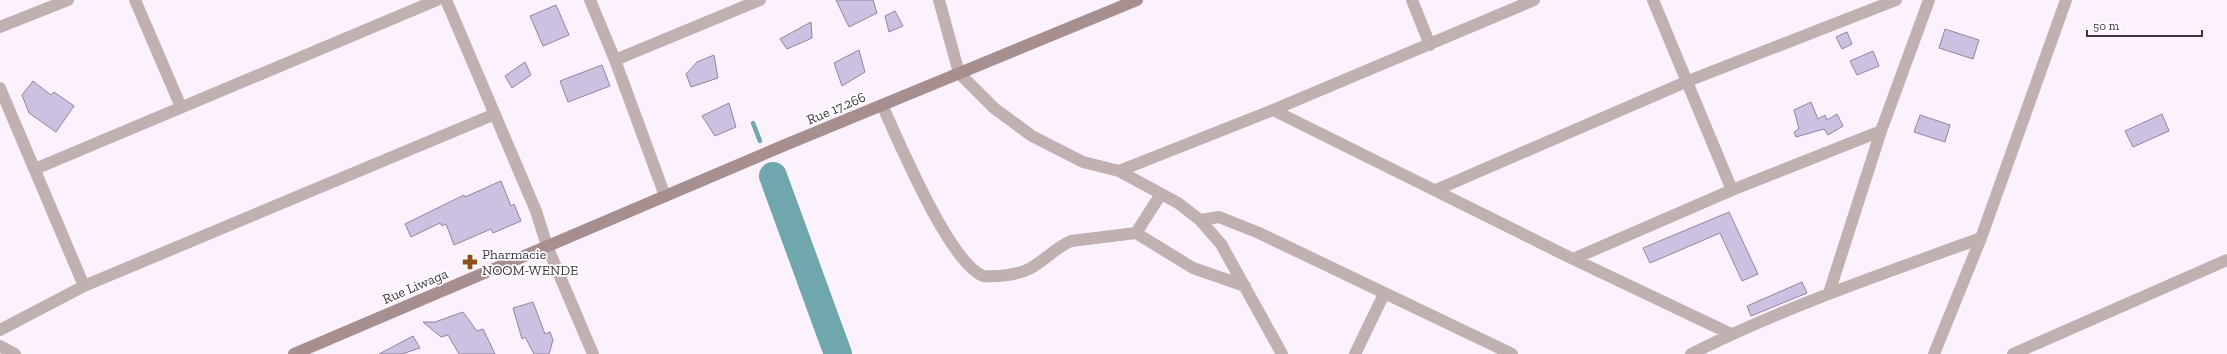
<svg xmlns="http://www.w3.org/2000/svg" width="2227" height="354" font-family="'Zilla Slab',serif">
<rect width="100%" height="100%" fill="#fbf2fd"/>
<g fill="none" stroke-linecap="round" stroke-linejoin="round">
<path stroke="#70a7ac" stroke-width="4.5" d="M753 123 760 141"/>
<path stroke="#70a7ac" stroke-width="28" d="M773 176 838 354"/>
</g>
<path fill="#ccc1e0" stroke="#9086a2" d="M836 0H873L877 13 849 27Z
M556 5 569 35 543 46 530 16Z
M895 11 903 26 889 32 885 16Z
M811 22 812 38 787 49 780 39Z
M1945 29 1979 40 1973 59 1939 48Z
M1847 32 1852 44 1842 49 1836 37Z
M859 50 865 72 842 86 834 63Z
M1873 51 1879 66 1857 75 1850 61Z
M714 55 718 78 691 87 686 74 697 62Z
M525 62 531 75 512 88 505 76Z
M602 65 610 86 568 102 560 81Z
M33 81 51 95 54 92 74 106 56 132 29 113 22 95Z
M1811 102 1818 119 1825 115 1827 120 1837 114 1843 126 1828 135 1824 129 1796 137 1794 132 1799 129 1794 110Z
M729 103 736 127 715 136 702 116Z
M2162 114 2169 131 2133 147 2125 131Z
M1920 115 1950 125 1945 142 1914 132Z
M501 181 511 206 514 204 521 221 493 233 491 229 454 245 446 224 442 226 440 223 411 237 405 224 464 195 465 197Z
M1729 212 1758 274 1742 281 1720 233 1650 263 1643 248Z
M1802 282 1807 293 1751 316 1747 306Z
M533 302 545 334 550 332 553 340 549 354H534L525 337 522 339 513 308Z
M463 312 477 331 483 329 495 354H459L448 335 441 337 423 322H435Z
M413 336 420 348 402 354H379Z"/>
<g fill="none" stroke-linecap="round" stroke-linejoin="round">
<path stroke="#c1b0b0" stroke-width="12" d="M135 0 181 107
M446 0 536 211 547 246 593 354
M590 0 615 60 665 196
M939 0 959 73 994 108 1032 136 1083 162 1119 171 1273 110 1534 0
M1412 0 1430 45
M1653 0 1732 190
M0 27 68 0
M615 60 760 0
M0 88 84 286
M882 105C899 142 949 262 983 276 997 277 1017 275 1029 269 1044 261 1055 248 1071 241L1136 233 1161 194
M1273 110 1573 259 1731 334
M35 169 437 0
M1119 171 1178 203 1200 220 1221 244 1282 354
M1436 190 1688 81 1896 0
M1200 220 1219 217 1259 233 1512 354
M1136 233 1193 268 1245 286
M1573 259 1732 190 1881 131
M1829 293 1881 131 1929 0
M0 330 84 286 495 114
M0 346 15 354
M1355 354 1384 294
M1691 354C1784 307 1883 274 1981 238
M1934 354 1981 238 2066 0
M2013 354 2227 260"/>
<path stroke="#a78e8f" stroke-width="12" d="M294 354 785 145 1137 0"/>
</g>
<defs>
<g id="pharmacy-bare" transform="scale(1.2)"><path d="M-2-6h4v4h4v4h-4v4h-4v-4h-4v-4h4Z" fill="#905019" stroke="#fff" stroke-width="2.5" paint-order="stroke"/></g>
</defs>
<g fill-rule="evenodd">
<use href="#pharmacy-bare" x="470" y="262"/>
</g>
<g text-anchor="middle" stroke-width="3.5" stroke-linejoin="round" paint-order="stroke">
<g font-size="14" fill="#3e3540" stroke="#fff">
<text transform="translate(836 108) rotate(-23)" y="5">Rue 17.266</text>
<text transform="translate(415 286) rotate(-23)" y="5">Rue Liwaga</text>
</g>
<g font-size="14" fill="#3e3540" stroke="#fff" text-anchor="start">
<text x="482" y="259">Pharmacie<tspan x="482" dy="16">NOOM-WENDE</tspan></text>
</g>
</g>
<path d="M2087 30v6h115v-6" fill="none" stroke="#3e3540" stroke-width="2"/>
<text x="2093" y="30" font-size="12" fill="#3e3540" stroke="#ffffff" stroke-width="3" paint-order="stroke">50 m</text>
</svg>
